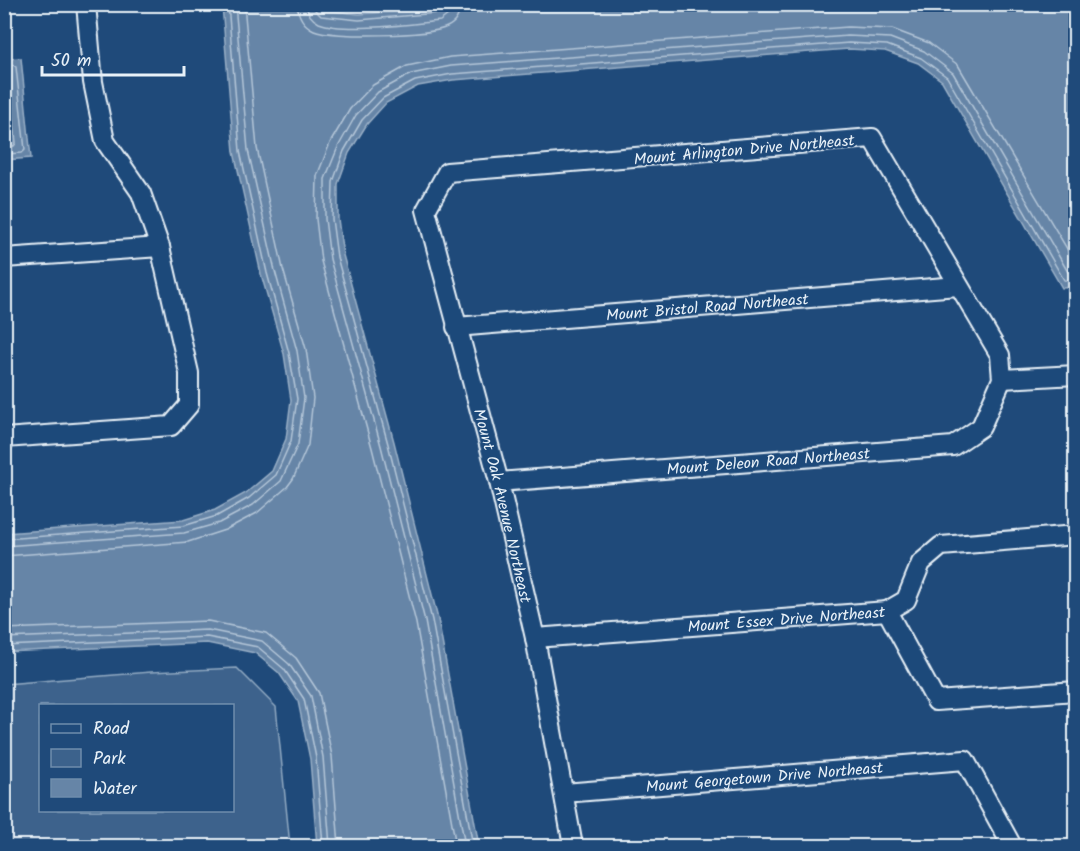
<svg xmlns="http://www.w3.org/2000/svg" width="1080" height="851" font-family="Kalam,sans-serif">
<rect width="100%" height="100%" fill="#1f4a7a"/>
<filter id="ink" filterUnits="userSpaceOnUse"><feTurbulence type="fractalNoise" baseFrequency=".0167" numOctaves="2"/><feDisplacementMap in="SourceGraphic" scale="12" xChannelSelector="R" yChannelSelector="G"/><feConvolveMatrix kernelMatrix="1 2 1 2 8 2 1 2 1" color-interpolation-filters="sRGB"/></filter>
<g filter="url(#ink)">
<path fill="#3c628c" stroke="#92aac2" stroke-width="1.5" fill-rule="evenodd" d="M237 668 276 707 290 846H5V684L151 672ZM40 706H232V810H40Z"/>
<path fill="#6685a7" stroke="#9ab0c7" stroke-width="1.5" d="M473 5H1075V287L1062 288 942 81 918 63 885 51 849 49 453 80 418 86 386 103 367 124 349 153 338 184V219L343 255 394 442 438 619 479 846H317L310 759 298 701 279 673 255 653 207 643 5 652V533L183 520 215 510 246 493 272 471 286 439 291 400 284 354 261 274 234 152 222 5H317L324 10 359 14Z
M21 58 31 158 5 160V59Z"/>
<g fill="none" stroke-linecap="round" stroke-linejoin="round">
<path stroke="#b4c6d8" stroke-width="1.5" d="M297 4C298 16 303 25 314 30 331 38 431 36 447 27 456 23 460 14 460 4
M306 4C307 13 311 19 319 23 344 33 411 24 440 21L448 15 451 4
M314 4 315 10 321 16 359 20 437 13 442 11 444 4
M4 65H13L16 67 25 150 22 153 4 154
M4 72 9 75 16 143 14 146H4
M4 539 183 526 217 516 249 498 276 475 291 441 297 399 289 353 267 273 240 151 228 4
M4 546 184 533 219 523 253 505 281 481 298 444 304 398 297 351 275 271 248 150 235 4
M4 556 188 542 225 530 257 513 287 487 293 479 308 445 313 398 306 349 283 269 257 148 244 4
M4 629 208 621 266 633 296 658 319 693 332 756 339 846
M4 638 208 630 262 641 289 664 311 696 323 757 330 846
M4 646 207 637 258 647 284 669 304 699 316 758 323 846
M456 846 416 623 372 448 321 261 316 219 317 176 330 143 350 109 373 85 407 66 450 57 848 27 892 29 929 43 958 65 1076 264
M465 846 425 621 381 446 330 259 325 219V179L338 147 356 115 378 92 411 74 451 66 848 36 890 38 924 51 953 73 1068 272 1076 273
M473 846 432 620 388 444 337 257 332 219 333 182 344 151 362 120 383 98 415 81 452 74 849 43 887 45 921 58 947 77 1064 280 1076 281"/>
<g stroke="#e8f1f8" stroke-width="22">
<g id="street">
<path d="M4 258 160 247"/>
<path id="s1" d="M456 327 958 286"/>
<path d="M1002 379 1076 375"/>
<path d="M4 438 171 426 189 405V373L160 247 141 193 105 141 93 82 86 4"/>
<path id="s2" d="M499 482 953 446 981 427 1002 379 1000 355 872 138 447 172 426 210 499 482 535 638 573 846"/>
<path d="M887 611 936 701 1076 691"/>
<path id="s3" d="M535 638 887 611 906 600 921 563 941 546 1076 535"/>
<path id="s4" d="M564 793 965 760 1012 846"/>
</g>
</g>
<use href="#street" stroke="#1f4a7a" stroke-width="18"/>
</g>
</g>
<g text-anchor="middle" stroke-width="4.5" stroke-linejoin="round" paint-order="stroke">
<g font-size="16" fill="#e8f1f8" stroke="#1f4a7a">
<text transform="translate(744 149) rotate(-5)" y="6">Mount Arlington Drive Northeast</text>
<text dy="6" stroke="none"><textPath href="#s1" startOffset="252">Mount Bristol Road Northeast</textPath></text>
<text dy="6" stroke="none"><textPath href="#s2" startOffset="270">Mount Deleon Road Northeast</textPath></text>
<text dy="6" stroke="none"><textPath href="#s2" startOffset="1593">Mount Oak Avenue Northeast</textPath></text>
<text dy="6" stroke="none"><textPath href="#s3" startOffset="252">Mount Essex Drive Northeast</textPath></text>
<text dy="6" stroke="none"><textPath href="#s4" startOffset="201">Mount Georgetown Drive Northeast</textPath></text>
</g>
</g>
<rect width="1080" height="851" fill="none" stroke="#1f4a7a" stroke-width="24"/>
<rect x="12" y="12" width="1056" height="827" fill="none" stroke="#e8f1f8" stroke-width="2" filter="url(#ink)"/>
<rect x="39" y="704" width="195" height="108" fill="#1f4a7a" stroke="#6f8dac" stroke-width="1.5"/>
<rect x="51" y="724" width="30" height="9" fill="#1f4a7a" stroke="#6f8dac" stroke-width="1.5"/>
<text x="93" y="734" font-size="18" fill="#e8f1f8">Road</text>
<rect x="51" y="749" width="30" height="18" fill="#3c628c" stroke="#6f8dac" stroke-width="1.5"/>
<text x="93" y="764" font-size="18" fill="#e8f1f8">Park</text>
<rect x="51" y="779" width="30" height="18" fill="#6685a7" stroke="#6f8dac" stroke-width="1.5"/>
<text x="93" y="794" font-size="18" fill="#e8f1f8">Water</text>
<path d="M42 66v9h142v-9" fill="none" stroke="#e8f1f8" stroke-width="3"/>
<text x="51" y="66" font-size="18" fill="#e8f1f8" stroke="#1f4a7a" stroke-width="4.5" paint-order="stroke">50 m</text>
</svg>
